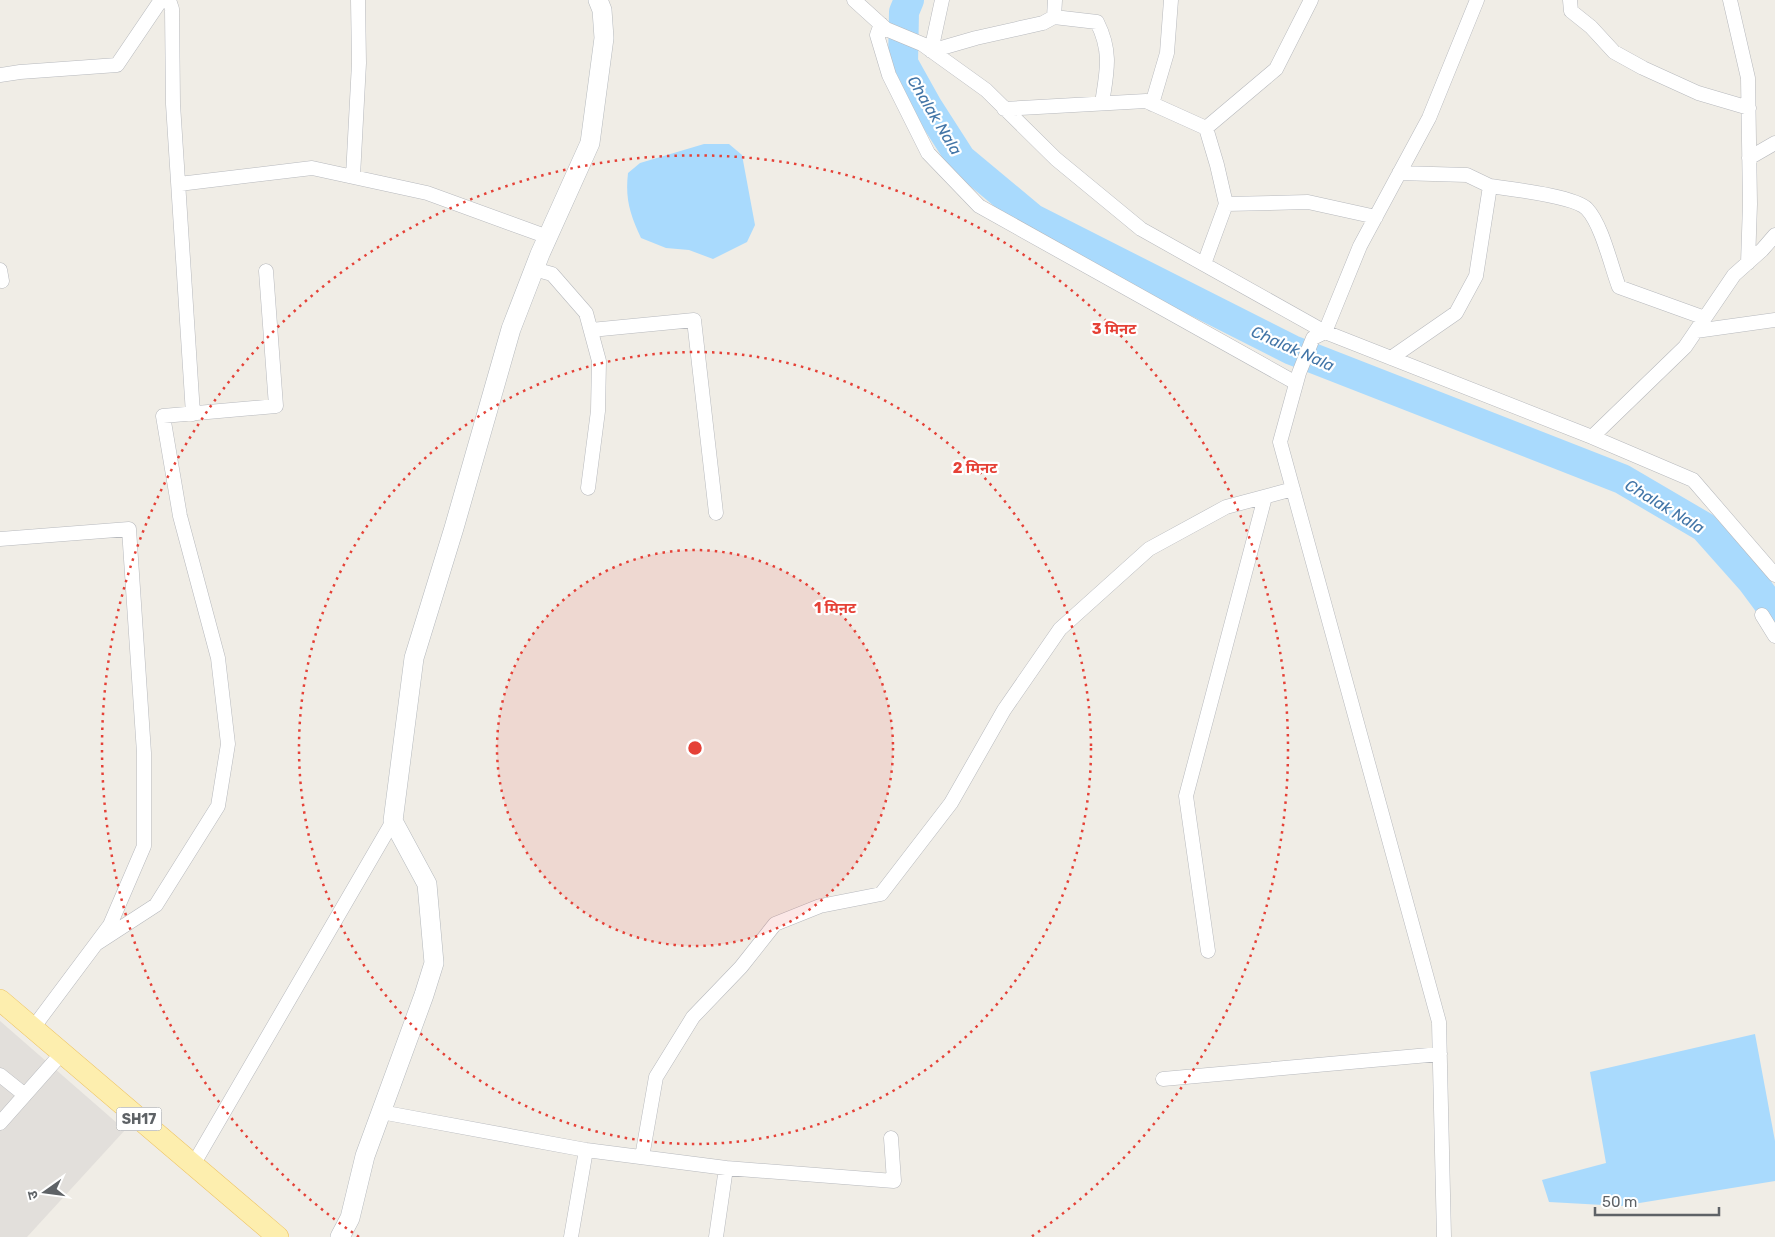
<svg xmlns="http://www.w3.org/2000/svg" width="1775" height="1237" font-family="Rubik,'Noto Sans Devanagari',sans-serif">
<rect width="100%" height="100%" fill="#f0ede6"/>
<path fill="#e2dfdb" d="M0 1021 125 1130 27 1237H0Z"/>
<path fill="#a9dafd" d="M704 144H729L742 155 755 225 747 242 713 259 689 250 666 248 641 238C630 214 625 199 628 173L640 163Z
M1755 1034 1775 1141V1181L1621 1206 1549 1202 1542 1180 1606 1163 1590 1072Z"/>
<g fill="none" stroke-linecap="round" stroke-linejoin="round">
<path stroke="#a9dafd" stroke-width="30" d="M909 0 904 12 903 63 927 106 961 159 1033 219 1292 350 1622 479 1704 527 1752 581 1775 612"/>
<g stroke="#b7b9bd" stroke-width="15">
<path id="street" d="M169 0 172 9 173 104 193 414
M854 0 886 29 922 44 986 90 1056 159 1141 229 1325 332 1592 437 1693 480 1775 575
M942 0 931 51 976 38 1043 23 1054 17 1055 0
M1570 0 1571 11 1591 27 1614 52 1643 68 1698 93 1749 108
M1730 0 1748 78 1750 204 1748 263
M1054 17 1097 22C1112 52 1107 71 1102 103
M881 24 877 35 889 75 928 153 979 206 1296 383
M0 75 20 72 117 65 161 0
M1152 104 1167 53 1171 0
M1004 109 1146 101 1206 128 1217 165 1226 204 1204 264
M1206 128 1276 69 1311 0
M1749 158 1775 143
M353 176 359 63 358 0
M179 184 312 168 427 193 548 237
M1490 186C1510 189 1575 196 1587 209 1602 225 1611 266 1619 287L1705 318
M1226 204 1308 202 1376 217
M534 269 552 274 586 313 599 361 598 411 588 488
M0 270 2 281
M591 330 694 320 716 513
M1696 331 1775 320
M1391 358 1456 313 1476 276 1490 186 1467 175 1399 173
M1592 437 1685 347 1734 275 1762 250 1775 235
M0 539 129 529 144 753V846L110 925 33 1028
M1762 615 1775 636
M96 944 156 905 218 806 228 744 218 658 180 516 163 416 276 406 266 271
M1208 951 1186 796 1265 497
M0 1075 25 1095
M1163 1079 1440 1054
M381 1112 586 1150 726 1168 894 1181 891 1138
M0 1123 62 1053
M642 1157 656 1077 693 1017 741 967 775 924 820 906 881 894 951 803 1004 710 1060 629 1149 549 1226 507 1293 489
M193 1165 393 821
M571 1237 586 1150
M716 1237 726 1168
M1444 1237 1439 1022 1280 442 1299 373 1313 338 1325 332 1360 246 1429 118 1477 0"/>
</g>
<g stroke="#b5b9bd" stroke-width="20">
<path id="secondary" d="M340 1237 350 1218 365 1156 424 995 434 963 427 884 393 821 414 658 454 528 511 329 540 254 590 143 604 38 602 10 598 0"/>
</g>
<g stroke="#eec361" stroke-width="22">
<path id="primary" d="M0 1000 278 1237"/>
</g>
<use href="#street" stroke="#fff" stroke-width="14"/>
<use href="#secondary" stroke="#fff" stroke-width="19"/>
<use href="#primary" stroke="#fdeeae" stroke-width="21"/>
</g>
<circle cx="695" cy="748" r="198" fill="#e54137" fill-opacity=".12"/>
<g fill="none" stroke="#e54137" stroke-width="2.5" stroke-dasharray="2.5 5">
<circle cx="695" cy="748" r="198"/>
<circle cx="695" cy="748" r="396"/>
<path d="M359 1237A593 593 0 1 1 1031 1237"/>
</g>
<g text-anchor="middle" stroke-width="4.5" stroke-linejoin="round" paint-order="stroke">
<rect fill="#fff" stroke="#8e9194" stroke-width="1" x="116.5" y="1107.5" width="45" height="23" rx="4"/>
<g font-size="14" font-weight="bold" fill="#5e6266">
<text x="139" y="1124">SH17</text>
</g>
<g font-size="16" font-style="italic" fill="#4275a7" stroke="#fff">
<text transform="translate(935 115) rotate(59)" y="6">Chalak Nala</text>
<text transform="translate(1293 348) rotate(24)" y="6">Chalak Nala</text>
<text transform="translate(1665 506) rotate(31)" y="6">Chalak Nala</text>
</g>
</g>
<circle cx="695" cy="748" r="8" fill="#e54137" stroke="#fff" stroke-width="2.5"/>
<g font-size="15" text-anchor="middle" font-weight="bold" fill="#e54137" stroke="#fff" stroke-width="4.5" stroke-linejoin="round" paint-order="stroke">
<text x="1114" y="334">3 मिनट</text>
<text x="975" y="473">2 मिनट</text>
<text x="835" y="613">1 मिनट</text>
</g>
<g transform="translate(45 1192) rotate(256)" stroke="#ffffff" stroke-width="4" paint-order="stroke">
<path d="M0-4L9 19L0 12L-9 19Z" fill="#5e6266"/>
<text y="-8" font-size="14" font-weight="bold" text-anchor="middle" fill="#5e6266">उ</text>
</g>
<path d="M1595 1207v8h124v-8" fill="none" stroke="#5e6266" stroke-width="2.5"/>
<text x="1602" y="1207" font-size="15" fill="#5e6266" stroke="#ffffff" stroke-width="4" paint-order="stroke">50 m</text>
</svg>
